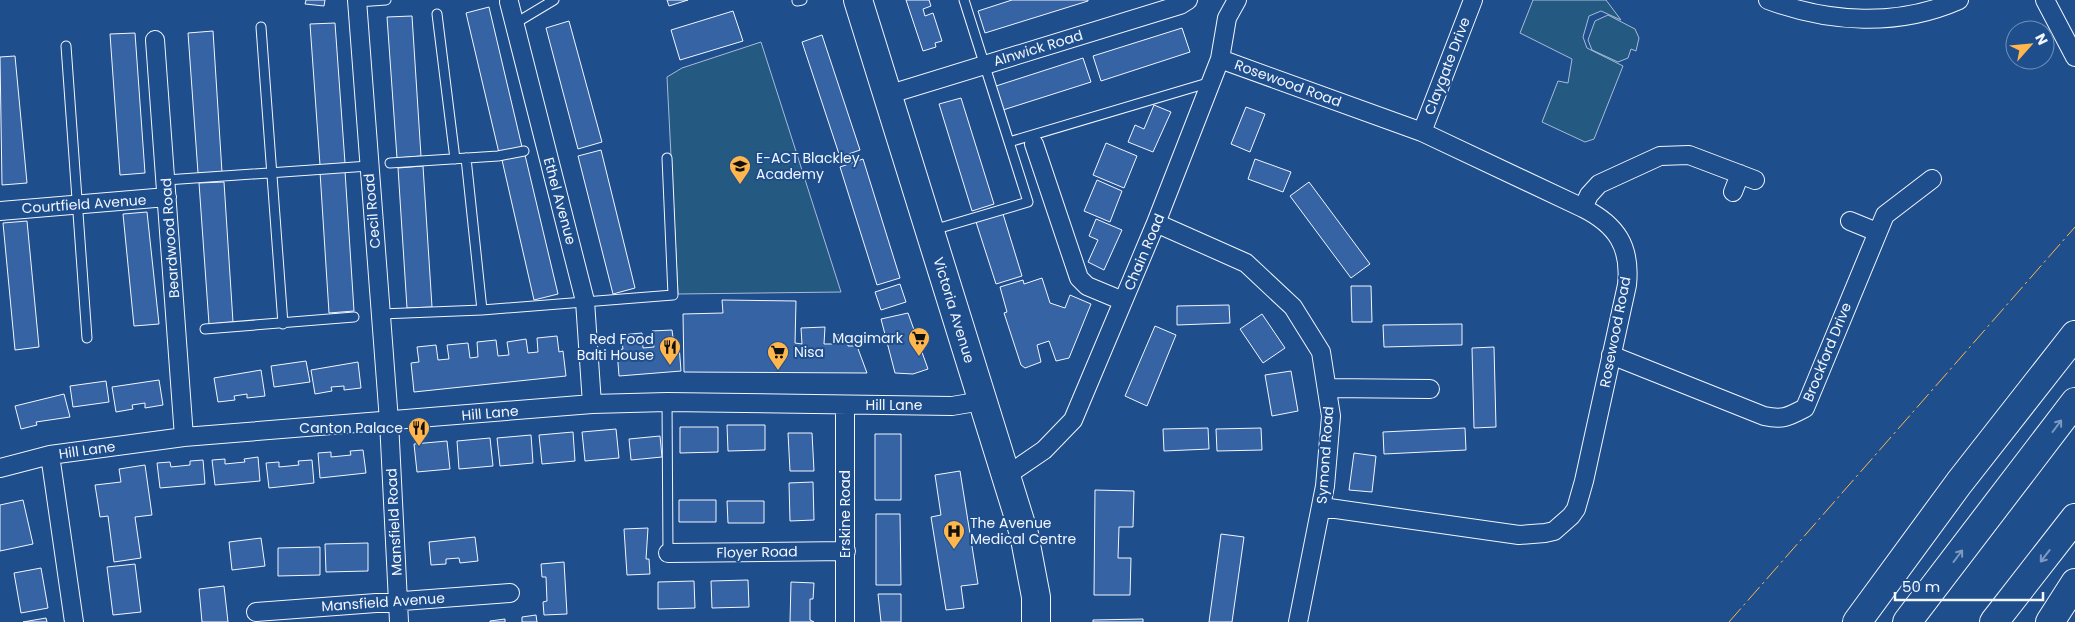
<svg xmlns="http://www.w3.org/2000/svg" width="2075" height="622" font-family="Poppins,sans-serif">
<rect width="100%" height="100%" fill="#1f4e8c"/>
<path fill="#245a82" stroke="#a8bbd7" d="M1533 0H1606L1621 20 1601 11 1589 16 1583 37 1587 48 1623 66 1594 139 1585 142 1542 122 1558 81 1568 83 1572 59 1520 33Z
M1608 15 1635 29 1639 38 1636 51 1631 49 1628 58 1618 62 1592 50 1588 40 1595 21Z
M761 42 841 292 678 294 667 77 682 68Z"/>
<path fill="#3563a3" stroke="#f2f6ff" d="M306 0H325L324 6 305 4Z
M667 0H688L669 6Z
M906 0H929L931 6 923 9 925 16 933 13 942 41 935 43 936 47 923 51Z
M1012 0H1088V1L985 33 978 11Z
M489 7 522 147 499 153 466 13Z
M733 11 743 41 680 60 671 30Z
M412 16 421 156 397 158 387 17Z
M569 21 602 142 578 149 546 28Z
M335 23 345 163 320 165 310 24Z
M1182 28 1190 52 1101 81 1093 56Z
M213 31 222 172 198 173 188 33Z
M135 33 145 173 120 175 110 34Z
M822 35 860 150 840 157 802 42Z
M15 56 27 183 2 185 0 57Z
M1083 58 1091 82 1003 110 996 86Z
M961 98 994 204 972 211 939 104Z
M1154 105 1171 112 1153 152 1128 142 1135 125 1144 129Z
M1246 107 1265 114 1250 152 1231 144Z
M1106 143 1137 156 1124 188 1093 175Z
M601 150 635 288 613 294 578 156Z
M525 155 558 294 534 300 502 160Z
M863 159 900 278 877 285 840 167Z
M1255 159 1291 172 1283 192 1248 179Z
M423 166 432 307 407 308 398 168Z
M345 171 354 311 329 313 320 172Z
M1097 180 1122 191 1110 222 1084 211Z
M224 182 233 322 209 324 199 183Z
M1309 182 1370 264 1351 278 1290 196Z
M147 212 159 324 134 326 123 214Z
M1003 214 1022 276 996 284 976 222Z
M1096 219 1122 230 1104 270 1088 262 1098 240 1089 236Z
M27 221 39 347 15 350 3 223Z
M1042 278 1050 303 1065 308 1070 295 1091 304 1069 358 1056 361 1049 341 1037 345 1041 362 1025 368 1021 365 1004 313 1007 312 1000 287 1023 280 1024 284Z
M900 284 906 302 881 310 875 292Z
M1351 286H1371L1372 322H1352Z
M722 300 796 301 795 343 802 344 801 328 825 327 824 344H836V335H847L848 346H857L867 373 684 372 683 314 723 313Z
M1229 305 1230 323 1177 325V306Z
M908 313 928 369 913 374 895 373 881 319Z
M1262 314 1285 348 1263 363 1240 329Z
M1462 324V345L1384 347 1383 325Z
M1155 326 1176 335 1147 406 1125 396Z
M672 330 674 345H679L681 371 619 376 617 350 623 349 621 335 642 333 643 348 654 347 652 331Z
M557 336 559 352 563 351 566 376 414 392 411 363 419 362 417 347 436 345 438 360 449 359 447 345 468 343 470 358 478 357 477 342 496 340 498 356 509 355 507 342 526 339 528 353 538 352 537 338Z
M1494 347 1496 427 1474 428 1472 348Z
M306 361 310 382 274 387 271 366Z
M358 362 361 388 344 390V386L331 387 332 391 315 394 311 370Z
M261 370 265 396 247 398V394L234 396 235 400 218 402 214 378Z
M1291 371 1298 411 1272 416 1265 375Z
M159 380 163 405 145 408V403L132 405 133 409 116 412 112 387Z
M106 381 109 402 73 407 70 386Z
M64 394 70 417 36 422 37 425 21 429 15 406Z
M727 425H765V450L728 451Z
M680 427H718V452L680 453Z
M1208 428 1209 449 1164 451 1163 429Z
M1261 428 1262 450 1217 451 1216 429Z
M1465 428 1466 450 1384 454 1383 432Z
M616 429 619 458 585 461 582 432Z
M573 432 575 461 542 464 539 435Z
M788 433H812L814 471H790Z
M875 434H901V500H875Z
M531 435 533 463 500 466 497 438Z
M660 436 662 457 631 460 629 439Z
M490 438 493 466 459 469 457 441Z
M447 441 450 469 417 472 414 444Z
M363 450 366 473 320 478 318 453 331 452V457L351 455 350 451Z
M1354 453 1376 456 1372 492 1349 490Z
M258 457 260 481 215 485 212 460 225 459V464L245 462 244 459Z
M203 460 205 484 160 488 157 463 170 462 171 467 190 465V461Z
M312 460 314 483 269 488 266 463 279 462V467L299 465 298 461Z
M145 465 152 515 135 517 141 558 114 562 108 516 100 517 95 485 121 482 119 469Z
M960 471 978 584 961 586 964 608 946 610 931 517 941 515 935 475Z
M813 482 814 520 790 521 789 483Z
M1095 490 1134 491 1133 527H1119L1118 558H1131L1130 595H1094Z
M23 500 33 544 0 551V505Z
M679 500H716V522H679Z
M727 501H764V523H728Z
M876 514H900L901 585H876Z
M648 528 646 559H649L650 574 627 575 624 529Z
M1221 534 1244 537 1232 622H1209Z
M475 537 478 561 460 563 459 558 446 559V564L431 565 429 542Z
M261 538 265 566 232 570 229 542Z
M368 543V571L326 572 325 544Z
M320 547V575L278 576V548Z
M564 562 567 614 544 615 543 602 547 601 546 577H542L541 564Z
M135 564 141 612 113 615 107 567Z
M41 568 48 608 21 613 14 573Z
M748 580 749 607 712 608 711 581Z
M694 581 695 608 658 609V582Z
M791 582 814 583 813 599H810V620L814 622H790Z
M224 586 228 622H202L199 589Z
M878 594H901V622H881Z
M536 615 537 622H522V617Z
M46 618 47 622H23Z
M505 619V622H490V621Z
M1143 619V622H1093V620Z"/>
<g fill="none" stroke-linecap="round" stroke-linejoin="round">
<g stroke="#f2f6ff" stroke-width="11">
<path id="service" d="M964 0 1009 142
M797 1 802 0
M357 2 386 0
M437 14 455 159
M514 24 554 0
M261 27 283 324
M66 46 87 338
M466 158 482 310
M390 163 498 156 524 151
M166 180 369 166
M933 230 1028 202 1009 142 1211 82
M381 314 482 310 673 295 667 158
M205 329 354 317
M667 402 668 553"/>
</g>
<g stroke="#f2f6ff" stroke-width="20">
<path id="minor" d="M357 0 389 421 399 622
M1768 0C1829 23 1898 27 1959 0
M2045 0 2075 57
M509 2 585 301 592 404
M155 40 184 437
M1220 59 1422 132 1583 208C1617 225 1631 247 1627 285L1584 481 1576 509 1571 516 1554 531 1545 533 1519 535 1322 507
M887 95 1180 5 1188 0
M1422 132 1473 0
M1034 144 1079 278 1087 286 1123 301
M1733 192 1740 174
M1583 208 1589 195 1599 184 1660 156 1689 155 1755 180
M0 211 167 197
M1850 221 1877 232
M1156 223 1246 263 1293 307 1321 352 1331 416 1325 486 1298 622
M1611 355 1764 416C1783 420 1788 417 1805 408L1885 215 1932 179
M1328 388 1430 389
M845 405V622
M50 455 74 622
M0 468 50 455 184 437 592 404 667 402 952 406 982 401
M1006 476 1044 450 1073 420 1156 223 1220 59 1227 18 1237 0
M668 553 846 551
M256 612 510 593"/>
</g>
<g stroke="#f2f6ff" stroke-width="30">
<path id="primary" d="M858 0 1024 534 1036 597V622"/>
</g>
<g stroke="#f2f6ff" stroke-width="30">
<path id="motorway" d="M1857 622 1959 483 2075 335
M1907 622 2075 402
M1994 622 2075 518
M2050 622 2075 583"/>
</g>
<use href="#service" stroke="#1f4e8c" stroke-width="9"/>
<use href="#minor" stroke="#1f4e8c" stroke-width="18"/>
<use href="#primary" stroke="#1f4e8c" stroke-width="28"/>
<use href="#motorway" stroke="#1f4e8c" stroke-width="28"/>
<path stroke="#ffb74d" stroke-width="1" stroke-dasharray="18 4 2.5 4" stroke-linecap="butt" d="M1729 622 2075 227"/>
</g>
<defs><path id="oneway-shaft" d="M-6 0H5M1.5-3L5.5 0L1.5 3" fill="none" stroke-width="1.6" stroke-linecap="round" stroke-linejoin="round" transform="scale(1.25)"/></defs>
<g stroke="#7e9ac0">
<use href="#oneway-shaft" transform="translate(2057 426) rotate(-53)"/>
<use href="#oneway-shaft" transform="translate(1958 556) rotate(-53)"/>
<use href="#oneway-shaft" transform="translate(2045 556) rotate(128)"/>
</g>
<defs>
<g id="school-pin" transform="scale(1.125)"><path d="M0 17L-7.5 6A9.5 9.5 0 1 1 7.5 6Z" fill="#ffb74d" stroke="#1f4e8c"/><path d="M0-5L7-2L0 1L-7-2ZM-4 1L0 2.5L4 1V4Q0 6-4 4Z" fill="#111"/></g>
<g id="supermarket-pin" transform="scale(1.125)"><path d="M0 17L-7.5 6A9.5 9.5 0 1 1 7.5 6Z" fill="#ffb74d" stroke="#1f4e8c"/><path d="M-6-5.5h2.5l.6 2H6L4.5 2H-2.5L-4.4-4H-6ZM-1.5 3.2a1.3 1.3 0 1 0 .1 0ZM3 3.2a1.3 1.3 0 1 0 .1 0Z" fill="#111"/></g>
<g id="restaurant-pin" transform="scale(1.125)"><path d="M0 17L-7.5 6A9.5 9.5 0 1 1 7.5 6Z" fill="#ffb74d" stroke="#1f4e8c"/><path d="M-5-6h1v4h1v-4h1v4h1v-4h1v5L-1.5 .5V6h-2V.5L-5-1ZM5-6V6H3V1.5H1.5Q1.5-4 5-6Z" fill="#111"/></g>
<g id="hospital-pin" transform="scale(1.125)"><path d="M0 17L-7.5 6A9.5 9.5 0 1 1 7.5 6Z" fill="#ffb74d" stroke="#1f4e8c"/><path d="M-5-5h3v3.5h4V-5h3V5h-3V1.5h-4V5h-3Z" fill="#111"/></g>
</defs>
<g fill-rule="evenodd">
<use href="#school-pin" x="740" y="166"/>
<use href="#supermarket-pin" x="919" y="338"/>
<use href="#restaurant-pin" x="670" y="347"/>
<use href="#supermarket-pin" x="778" y="352"/>
<use href="#restaurant-pin" x="419" y="428"/>
<use href="#hospital-pin" x="954" y="531"/>
</g>
<g text-anchor="middle" stroke-width="4" stroke-linejoin="round" paint-order="stroke">
<g font-size="14" fill="#f2f6ff" stroke="#1f4e8c">
<text transform="translate(1038 48) rotate(-17)" y="5">Alnwick Road</text>
<text transform="translate(1447 66) rotate(-69)" y="5">Claygate Drive</text>
<text transform="translate(1288 83) rotate(20)" y="5">Rosewood Road</text>
<text transform="translate(560 201) rotate(75)" y="5">Ethel Avenue</text>
<text transform="translate(84 204) rotate(-4)" y="5">Courtfield Avenue</text>
<text transform="translate(372 211) rotate(-95)" y="5">Cecil Road</text>
<text transform="translate(170 238) rotate(-94)" y="5">Beardwood Road</text>
<text transform="translate(1144 252) rotate(-67)" y="5">Chain Road</text>
<text transform="translate(954 310) rotate(73)" y="5">Victoria Avenue</text>
<text transform="translate(1615 332) rotate(-79)" y="5">Rosewood Road</text>
<text transform="translate(1827 352) rotate(-68)" y="5">Brockford Drive</text>
<text x="894" y="410">Hill Lane</text>
<text transform="translate(490 413) rotate(-5)" y="5">Hill Lane</text>
<text transform="translate(87 450) rotate(-8)" y="5">Hill Lane</text>
<text transform="translate(1325 455) rotate(-86)" y="5">Symond Road</text>
<text transform="translate(845 514) rotate(-90)" y="5">Erskine Road</text>
<text transform="translate(394 522) rotate(-93)" y="5">Mansfield Road</text>
<text transform="translate(757 552) rotate(-1)" y="5">Floyer Road</text>
<text transform="translate(383 602) rotate(-4)" y="5">Mansfield Avenue</text>
</g>
<g font-size="14" fill="#f2f6ff" stroke="#1f4e8c" text-anchor="start">
<text x="756" y="163">E-ACT Blackley<tspan x="756" dy="16">Academy</tspan></text>
<text x="903" y="343" text-anchor="end">Magimark</text>
<text x="654" y="344" text-anchor="end">Red Food<tspan x="654" dy="16">Balti House</tspan></text>
<text x="794" y="357">Nisa</text>
<text x="403" y="433" text-anchor="end">Canton Palace</text>
<text x="970" y="528">The Avenue<tspan x="970" dy="16">Medical Centre</tspan></text>
</g>
</g>
<g transform="translate(2030 45) rotate(63)"><circle r="24" fill="#1f4e8c" stroke="#7391ba"/>
<path d="M0-4L9 19L0 12L-9 19Z" fill="#ffb74d"/>
<text y="-8" font-size="14" font-weight="bold" text-anchor="middle" fill="#f2f6ff">N</text>
</g>
<path d="M1895 592v8h148v-8" fill="none" stroke="#f2f6ff" stroke-width="2.5"/>
<text x="1902" y="592" font-size="15" fill="#f2f6ff" stroke="#1f4e8c" stroke-width="4" paint-order="stroke">50 m</text>
</svg>
